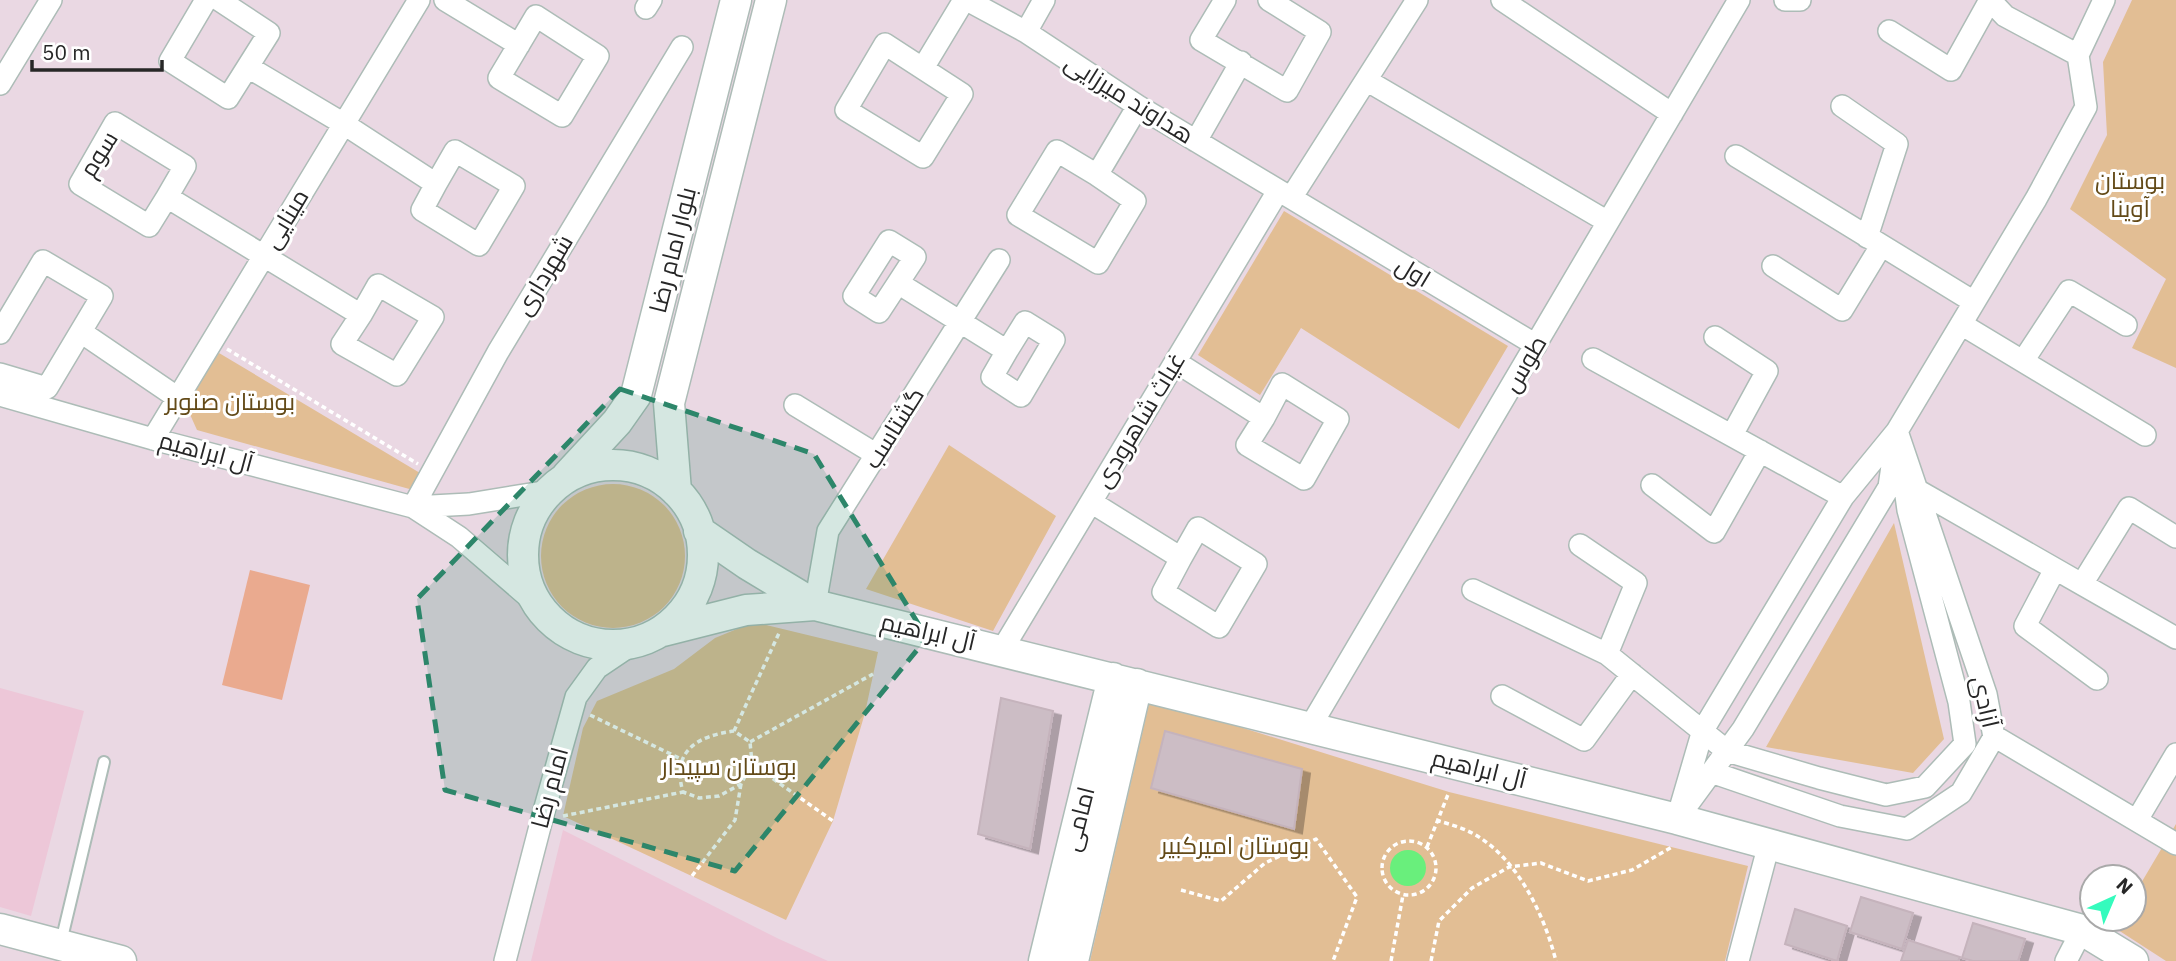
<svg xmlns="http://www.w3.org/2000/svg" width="2176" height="961" font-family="'IBM Plex Sans',Cairo,sans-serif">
<defs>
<filter id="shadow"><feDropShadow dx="8" dy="4.5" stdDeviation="0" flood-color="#0004"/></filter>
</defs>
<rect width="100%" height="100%" fill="#ead8e3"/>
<path fill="#edc7d8" d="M0 688 84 711 31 916 0 907Z
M563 830 779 939 828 961H531Z"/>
<path fill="#e2be94" d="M2132 0H2176V368L2132 348 2166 279 2070 209 2107 135 2103 62Z
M1284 211 1508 346 1459 429 1301 328 1260 395 1198 355Z
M219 353 420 473 413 490 197 430 188 410 192 392Z
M949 445 1056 516 993 631 866 589Z
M541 556a72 72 0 1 1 144 0a72 72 0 1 1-144 0Z
M1894 523 1944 739 1913 773 1766 747Z
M754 622 878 652 865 713 833 821 786 920 563 816 583 728 597 701 674 669 715 638Z
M1150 699 1449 792 1748 866 1725 961H1090Z
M2176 824V961H2166L2115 928 2120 919H2134V895Z"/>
<path fill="#eaaa8f" d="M250 570 310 585 282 700 222 685Z"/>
<path fill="#69ef7c" d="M1390 868a18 18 0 1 1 36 0a18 18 0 1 1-36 0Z"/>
<path fill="#ccbdc5" stroke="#c5b3bc" stroke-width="2" filter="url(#shadow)" d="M1001 698 1053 711 1030 849 978 834Z
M1165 731 1302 769 1294 829 1151 788Z
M1861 897 1913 913 1902 949 1850 932Z
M1795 909 1847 926 1837 961 1785 944Z
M1973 923 2025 939 2018 961H1973L1962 958Z
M1908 940 1960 957 1958 961H1901Z"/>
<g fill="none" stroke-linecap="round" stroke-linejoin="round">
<g stroke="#adbcb7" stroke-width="14">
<path id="lane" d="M61 942 104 762"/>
</g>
<g stroke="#adbcb7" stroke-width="24">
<path id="street" d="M206 0 170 61 228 98 269 33 219 0
M445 0 519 45
M967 0 1026 32 1138 106 1536 345
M1225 0 1201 40 1287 91 1320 32 1269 0
M1502 0 1672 114
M1785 0H1800
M646 8 651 0
M536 16 598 56 562 116 499 78Z
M1889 31 1951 70 1990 0
M1026 32 1044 0
M885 44 962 94 923 157 846 110Z
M2078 55 2104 0
M248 67 344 124 436 184 455 151 514 186 479 245 422 210 436 184
M923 68 964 0
M1366 80 1608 222
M0 84 51 0
M1842 106 1897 144 1867 237
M1196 141 1241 62
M1736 156 1974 302
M1097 175 1135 201 1098 263 1018 215 1057 151 1097 175 1138 106
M167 197 149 226 80 184 115 123 185 166 167 197 361 315 378 285 433 317 397 375 342 344 361 315
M1291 198 1417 0
M1773 266 1842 310 1881 246
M898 283 879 312 854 296 889 241 915 257 898 283 1007 351 1025 322 1054 340 1021 396 992 377 1007 351
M1961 324 2145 435
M81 332 178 398
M0 333 43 261 102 296 47 388 0 374
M1715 337 1767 371 1732 435
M1593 359 1843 497
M2023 361 2069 291 2126 325
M1176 362 1264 418 1282 384 1338 419 1304 479 1247 445 1264 418
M0 395 153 439 413 507 498 352 682 47
M795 405 877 455
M1897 431 1889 487 1743 729 1677 819 1703 730 1843 497Z
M153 439 419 0
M1652 485 1714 532 1760 451
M1917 490 2176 638
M1091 502 1181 558 1198 528 1256 564 1219 627 1163 592 1181 558
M1580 545 1636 583 1607 654
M2055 569 2025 626 2097 679
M2082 584 2129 508 2176 537
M1473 590 1607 654 1727 751 1819 778 1886 795 1925 787 1965 744 1959 702 1908 510 1904 481
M815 605 828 531 999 260
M539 606 459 537 413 507 469 504 549 491
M1002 650 1278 191
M1502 696 1584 740 1632 674
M1310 727 1739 0
M1994 736 2176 844
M1711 772 1840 816 1907 829 1961 793 1994 737 1986 694 1897 431 2036 199 2086 107 2078 55 2005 16 1990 0
M2137 820 2176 754
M505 961 544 811 576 697 597 668 637 641
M1738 961 1769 844
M2066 961 2082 930"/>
</g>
<g stroke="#adbcb7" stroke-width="33">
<path id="secondary" d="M523 555a90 90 0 1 1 180 0a90 90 0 1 1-180 0Z
M567 476 617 422 636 395 736 0
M676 491 669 403 771 0
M815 605 1677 819 2082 930 2133 961
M663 631 746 610 815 605 747 564 699 531
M0 929 121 961
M1044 961 1113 678
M1073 961 1137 684"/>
</g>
<path stroke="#fff" stroke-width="3.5" stroke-dasharray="5 3.5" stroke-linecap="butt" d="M227 349 418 464
M590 715 681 759
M734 731 780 631
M750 742 873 674
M752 764 833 821
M563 816 683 792C671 751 697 736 734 731L750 742 752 763 741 784 719 796 699 798 683 792
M1436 820C1448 824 1461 827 1472 833 1517 857 1544 914 1556 961
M1382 868a27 27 0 1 1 54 0a27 27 0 1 1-54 0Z
M1427 847 1449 792
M692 876 735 820 741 784
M1181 890 1221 901 1265 863 1316 839 1357 897 1333 961
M1391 961 1403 895
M1431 961 1439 921 1472 888 1509 867 1541 863 1588 881 1632 870 1672 847"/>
<use href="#lane" stroke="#fff" stroke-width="10"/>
<use href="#street" stroke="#fff" stroke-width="21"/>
<use href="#secondary" stroke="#fff" stroke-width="30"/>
</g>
<path fill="#2d866a" fill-opacity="0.2" stroke="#2d866a" stroke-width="5" stroke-dasharray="14 9" stroke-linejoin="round" d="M620 389 814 454 927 638 735 871 445 790 417 599Z"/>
<g text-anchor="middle" stroke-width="6" stroke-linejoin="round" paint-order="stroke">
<g font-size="24" fill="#272727" stroke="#fff">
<text transform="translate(1129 99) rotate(32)" y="8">هداوند میرزایی</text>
<text transform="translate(99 154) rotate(-58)" y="8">سوم</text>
<text transform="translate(286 219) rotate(-59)" y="8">مینایی</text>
<text transform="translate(673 250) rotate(-76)" y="8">بلوار امام رضا</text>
<text transform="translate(1413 272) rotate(31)" y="8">اول</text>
<text transform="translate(544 275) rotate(-59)" y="8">شهرداری</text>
<text transform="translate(1525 364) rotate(-59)" y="8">طوس</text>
<text transform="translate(1140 420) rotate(-59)" y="8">غیاث شاهرودی</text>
<text transform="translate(894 428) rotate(-58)" y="8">گشتاسب</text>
<text transform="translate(206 452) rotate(15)" y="8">آل ابراهیم</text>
<text transform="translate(928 632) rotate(13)" y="8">آل ابراهیم</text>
<text transform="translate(1985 702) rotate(77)" y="8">آزادی</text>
<text transform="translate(1479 769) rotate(14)" y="8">آل ابراهیم</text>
<text transform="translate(550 788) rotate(-75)" y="8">امام رضا</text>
<text transform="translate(1079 819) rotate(-76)" y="8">امامی</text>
</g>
<g font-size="24" fill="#634a18" stroke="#fff">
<text x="2130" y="189">بوستان<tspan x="2130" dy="28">آوینا</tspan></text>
<text x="230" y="410">بوستان صنوبر</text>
<text x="729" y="775">بوستان سپیدار</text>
<text x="1235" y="854">بوستان امیرکبیر</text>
</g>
</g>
<g transform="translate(2113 898) rotate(44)"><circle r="33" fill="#ffffff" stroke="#a9a9a9" stroke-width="2"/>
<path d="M0-5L12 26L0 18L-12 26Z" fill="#35fbbd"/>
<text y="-10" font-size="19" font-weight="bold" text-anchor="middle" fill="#272727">N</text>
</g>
<path d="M32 60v10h130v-10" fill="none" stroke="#272727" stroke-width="3.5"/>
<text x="42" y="60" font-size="21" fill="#272727" stroke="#ffffff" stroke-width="5" paint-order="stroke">50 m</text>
</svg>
